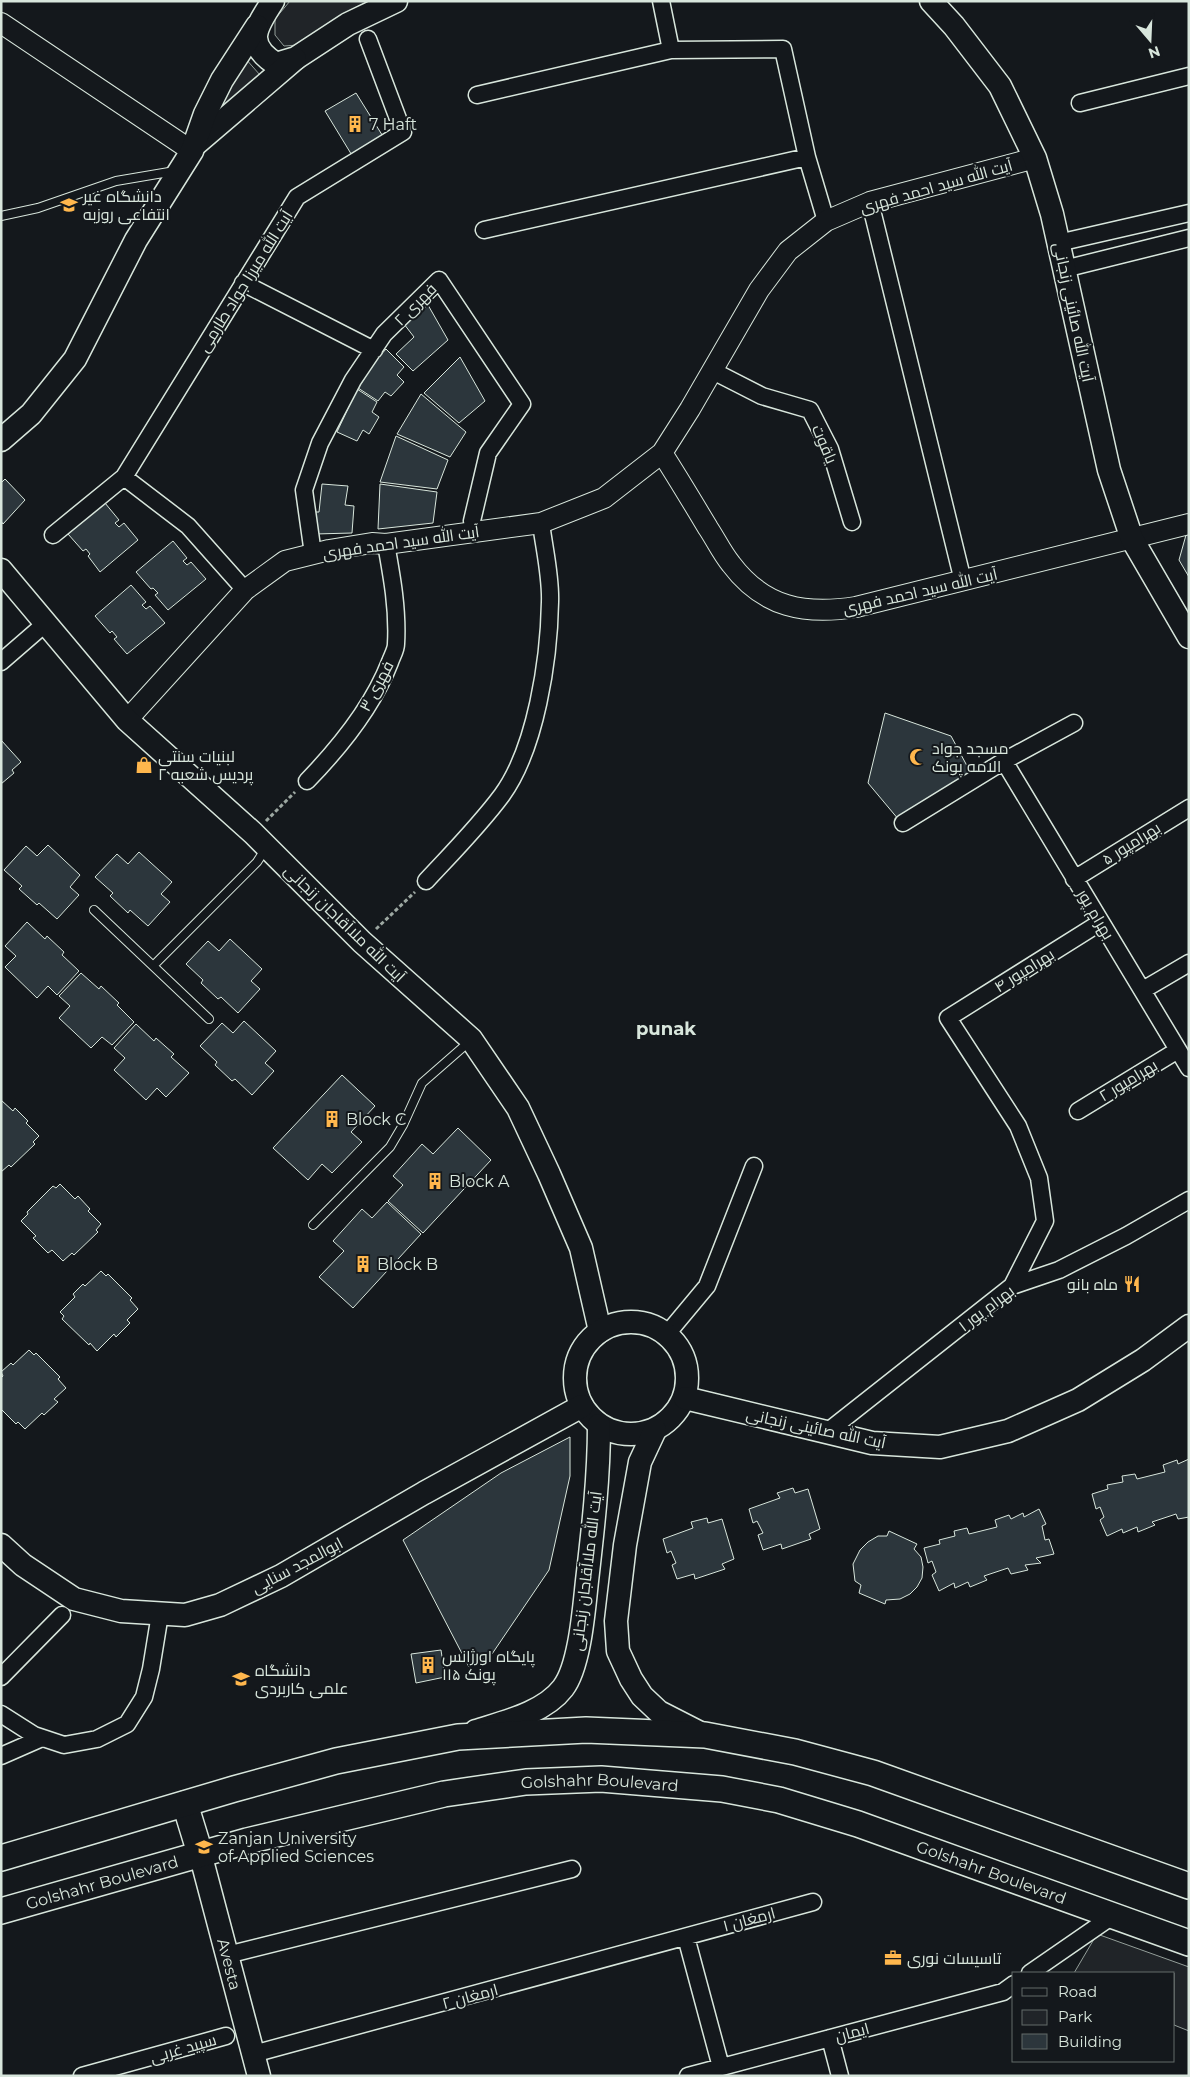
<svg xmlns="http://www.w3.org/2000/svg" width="1190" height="2077" font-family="Montserrat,Cairo,sans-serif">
<rect width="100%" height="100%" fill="#14181c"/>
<path fill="#202428" stroke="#939e99" d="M290 1H368L353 9 298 45 284 46 275 35V19Z
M245 58 260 75 214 116Z
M1097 1934 1189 1967V2031L1174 2025V1973H1074Z"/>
<path fill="#2c363c" stroke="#d8e6dc" d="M356 93 384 138 353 157 325 111Z
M428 305 448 340 413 371 396 354 414 337 404 324Z
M386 349 404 367 397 375 404 382 391 396 385 392 378 401 358 388 364 379 357 373 373 353 379 357Z
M460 357 485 401 459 423 424 393Z
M357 389 377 402 372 412 379 417 369 434 363 430 357 441 337 432Z
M421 394 466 432 450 457 397 434Z
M396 436 448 460 437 489 380 482Z
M5 479 25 500 3 524 1 521V483Z
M322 484 348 486 345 505 354 506 352 533 315 534V512H319Z
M380 484 437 492 433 523 378 529Z
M105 503 119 520 115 523 119 527 124 523 138 540 100 572 88 556 90 554 86 549 83 551 68 534Z
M1189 534V577L1179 560 1186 535Z
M173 541 187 558 183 561 187 565 191 562 206 579 168 610 155 595 158 593 153 588 151 589 136 572Z
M131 585 146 602 142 605 146 609 150 606 165 623 127 654 114 639 117 637 112 631 110 633 95 616Z
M885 713 951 736 973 777 899 820 868 783Z
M1 740 21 762 12 770 14 773 1 784Z
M48 845 80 875 70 887 79 895 57 919 39 903 37 905 19 889 22 886 4 870 26 846 37 856Z
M139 852 172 882 161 894 170 902 148 926 130 910 128 913 110 896 113 893 95 877 117 854 128 864Z
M27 922 45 939 47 936 64 952 62 955 79 971 57 995 48 986 37 998 5 967 16 956 5 946Z
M230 939 262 969 251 981 260 989 238 1013 221 997 218 999 201 983 203 980 186 964 208 941 219 951Z
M81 973 99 989 101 986 119 1003 117 1005 134 1022 112 1045 102 1037 91 1048 59 1018 70 1006 59 996Z
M244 1021 276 1051 265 1063 274 1071 252 1095 235 1079 232 1081 215 1065 217 1062 200 1046 222 1023 233 1033Z
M136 1024 154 1041 156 1038 174 1054 171 1057 189 1073 166 1097 157 1088 146 1100 114 1070 125 1058 114 1048Z
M342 1075 375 1106 351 1132 362 1142 332 1173 322 1164 308 1180 273 1148Z
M1 1100 13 1111 15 1108 28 1121 26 1123 39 1136 33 1142 35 1144 11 1167 9 1165 1 1172Z
M458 1128 491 1160 423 1233 388 1201 403 1185 393 1176 422 1144 433 1154Z
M60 1184 75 1199 78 1196 90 1209 88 1211 101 1224 96 1230 98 1232 74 1255 72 1253 63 1261 52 1250 48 1253 33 1238 36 1236 21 1221 28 1214 27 1212 53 1186 56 1188Z
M387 1202 421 1234 353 1308 319 1277 344 1251 333 1241 362 1209 372 1218Z
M101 1271 106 1276 108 1274 132 1298 130 1300 138 1309 127 1320 130 1323 116 1337 114 1334 97 1351 90 1343 89 1345 62 1319 64 1316 60 1312 75 1297 73 1294 83 1284 85 1286Z
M29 1350 34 1355 36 1353 60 1377 58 1379 66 1388 54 1399 58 1402 44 1415 42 1413 25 1429 18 1422 16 1424 1 1409V1378L3 1376 1 1372 11 1363 13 1365Z
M570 1437V1476L549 1570 492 1654 469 1667 403 1540 501 1473Z
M1189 1459V1517L1178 1519 1176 1514 1152 1522 1155 1525 1138 1532 1137 1527 1123 1533 1122 1529 1107 1536 1100 1520 1104 1517 1100 1507 1096 1509 1092 1494 1108 1489 1107 1485 1123 1482 1122 1476 1135 1474 1137 1479 1165 1472 1163 1465 1177 1460 1178 1464Z
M793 1488 795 1493 808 1489 820 1529 809 1534 811 1539 782 1549 781 1544 763 1550 758 1535 763 1533 757 1521 753 1523 749 1509 780 1498 777 1493Z
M1039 1509 1046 1524 1042 1526 1045 1540 1049 1539 1054 1554 1036 1558 1041 1563 1025 1565 1028 1570 1011 1574 1008 1568 984 1576 987 1580 970 1587 968 1582 955 1588 954 1583 939 1591 932 1575 936 1572 932 1561 928 1563 924 1548 940 1544 939 1540 955 1536 954 1531 967 1528 969 1534 997 1527 995 1520 1009 1515 1011 1519 1023 1513 1024 1517Z
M707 1518 708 1523 722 1519 734 1559 722 1564 725 1569 695 1579 694 1574 677 1579 672 1565 676 1563 671 1551 667 1553 663 1539 693 1528 691 1522Z
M889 1531 917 1544 914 1549 921 1557 923 1567 922 1578 917 1587 910 1594 900 1599 886 1600 885 1604 859 1593 861 1585 855 1581 853 1564 860 1550 868 1542 878 1536H887Z
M441 1650 445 1677 416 1683 411 1654Z"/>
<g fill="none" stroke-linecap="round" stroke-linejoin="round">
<g stroke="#d8e6dc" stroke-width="10">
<path id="service" d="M1 216 38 208 116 181 175 171
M94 910 209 1019
M153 966 257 862 266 848
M313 1225 390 1147 403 1125 422 1083 470 1041"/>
</g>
<g stroke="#d8e6dc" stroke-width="19">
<path id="minor" d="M671 50 783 49 807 157 826 221
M477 95 671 50 661 1
M1080 103 1189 76
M870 202 963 581
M484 230 807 157
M1058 243 1189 213
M1064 269 1189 238
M243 283 374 350
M713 371 762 396 810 410 830 449 852 522
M124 477 188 526 245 590
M53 535 124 477 297 197 403 132 368 39
M313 554 304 490 320 443 353 380 384 334 439 280 522 404 488 453 472 521
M1 662 46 623
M1004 761 1189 1068
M307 781C340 747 373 706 390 662 392 656 396 650 396 644 398 610 392 577 386 544
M903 823 1004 761 1074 723
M1074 879 1189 808
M426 881C452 853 479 826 502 795 536 748 549 660 550 602 551 576 544 548 541 523
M1143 990 1189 963
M1078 1111 1178 1050
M1012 1286 1045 1221 1039 1178 1018 1126 948 1018 1101 922
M667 1334 707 1286 754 1166
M827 1432 1012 1286 1059 1270 1126 1236 1189 1200
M1 1677 62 1615
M1 1714 34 1735 64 1745 97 1739 127 1724 144 1697 151 1669 160 1614
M1 1756 42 1738
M686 1937 721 2067
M227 1955 572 1869
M1030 1973 1114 1915
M830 2038 840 2076
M253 2054 813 1902
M82 2076 226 2036
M688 2076 1003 1992 1014 1984"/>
</g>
<g stroke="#d8e6dc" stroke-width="22">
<path id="tertiary" d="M1 23 192 151
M662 453C678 478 693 503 708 528 716 540 722 553 731 564 764 608 805 615 856 607L1189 524
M127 720 245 590 285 561 329 550 372 543 386 544 541 523 604 498 662 453 690 409 759 290 788 251 826 221 870 202 1035 158"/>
</g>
<g stroke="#d8e6dc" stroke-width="25">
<g id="secondary">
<path d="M273 1C256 27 244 44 276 64L296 58 348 24 396 1"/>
<path d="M931 1 954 26 1000 86 1035 158 1052 214 1109 470 1132 539 1189 637"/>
<path d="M197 143 295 59"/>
<path d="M1 440 31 414 75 359 136 240 192 151 205 114 222 80 257 26"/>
<path d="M1 570 127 720 253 833 362 942 471 1039 518 1108 549 1174 581 1248 600 1331"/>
<circle cx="631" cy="1378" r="56"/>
<path d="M685 1398 872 1443 940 1447 1008 1431 1078 1400 1143 1360 1189 1326"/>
<path d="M655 1430 640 1462 625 1545 616 1621 618 1651 631 1679 642 1696 659 1712 704 1735"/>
<path d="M1 1545 23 1565 74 1599 121 1611 185 1615 220 1605 281 1576 424 1493 582 1406"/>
<path d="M476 1731C504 1722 544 1713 563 1688 580 1666 584 1608 587 1581 593 1529 599 1477 599 1425"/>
<path id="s1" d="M200 1853 259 2076"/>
</g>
</g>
<g stroke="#d8e6dc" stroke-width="28">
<g id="primary">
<path d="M185 1804 200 1853"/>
<path d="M1 1858 234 1789 336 1761 458 1737 586 1730 705 1735 795 1752 873 1773 1189 1886"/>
<path id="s2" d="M1 1911 247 1841 444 1794 526 1782 601 1779 722 1789 779 1800 858 1824 1189 1943"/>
</g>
</g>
<path stroke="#9da8a2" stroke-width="3" stroke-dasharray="4 2.5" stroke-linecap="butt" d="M266 821 295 792
M376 929 415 892"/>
<use href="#service" stroke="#14181c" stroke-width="8"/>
<use href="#minor" stroke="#14181c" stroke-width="16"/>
<use href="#tertiary" stroke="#14181c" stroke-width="20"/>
<use href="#secondary" stroke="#14181c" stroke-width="22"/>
<use href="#primary" stroke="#14181c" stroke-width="25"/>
</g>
<defs>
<g id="building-bare" transform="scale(1.35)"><path d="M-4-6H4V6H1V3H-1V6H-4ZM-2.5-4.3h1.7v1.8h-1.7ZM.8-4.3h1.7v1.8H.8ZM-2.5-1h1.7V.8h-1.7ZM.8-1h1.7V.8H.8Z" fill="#ffb74d" stroke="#14181c" stroke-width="2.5" paint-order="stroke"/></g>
<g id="university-bare" transform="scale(1.35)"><path d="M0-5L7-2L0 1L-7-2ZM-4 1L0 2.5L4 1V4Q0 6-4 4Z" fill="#ffb74d" stroke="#14181c" stroke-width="2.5" paint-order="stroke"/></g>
<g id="mosque-bare" transform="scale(1.35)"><path d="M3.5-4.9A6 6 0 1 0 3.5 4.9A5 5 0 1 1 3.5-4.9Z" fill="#ffb74d" stroke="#14181c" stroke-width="2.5" paint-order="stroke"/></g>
<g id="shop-bare" transform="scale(1.35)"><path d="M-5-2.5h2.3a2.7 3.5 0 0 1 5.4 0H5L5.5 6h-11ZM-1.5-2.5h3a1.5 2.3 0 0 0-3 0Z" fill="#ffb74d" stroke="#14181c" stroke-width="2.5" paint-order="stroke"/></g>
<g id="restaurant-bare" transform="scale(1.35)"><path d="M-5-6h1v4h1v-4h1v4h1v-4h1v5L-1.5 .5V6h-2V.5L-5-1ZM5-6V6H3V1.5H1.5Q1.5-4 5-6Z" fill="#ffb74d" stroke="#14181c" stroke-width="2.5" paint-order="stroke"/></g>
<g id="office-bare" transform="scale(1.35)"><path d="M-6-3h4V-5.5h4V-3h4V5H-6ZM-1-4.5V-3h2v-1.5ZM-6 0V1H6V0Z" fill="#ffb74d" stroke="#14181c" stroke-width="2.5" paint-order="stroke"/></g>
</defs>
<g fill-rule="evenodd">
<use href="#building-bare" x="355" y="124"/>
<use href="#university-bare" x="69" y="205"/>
<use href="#mosque-bare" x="918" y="757"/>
<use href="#shop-bare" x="144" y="765"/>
<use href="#building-bare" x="332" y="1119"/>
<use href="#building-bare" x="435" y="1181"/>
<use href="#building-bare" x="363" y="1264"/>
<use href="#restaurant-bare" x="1132" y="1284"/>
<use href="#building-bare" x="428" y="1665"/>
<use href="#university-bare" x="241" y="1679"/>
<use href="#university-bare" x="204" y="1847"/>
<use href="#office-bare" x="893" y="1958"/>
</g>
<g text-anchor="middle" stroke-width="4" stroke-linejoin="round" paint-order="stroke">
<g font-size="16" fill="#d8e6dc" stroke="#14181c" text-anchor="start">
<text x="369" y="130">7 Haft</text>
<text x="83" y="202">دانشگاه غیر<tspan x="83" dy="18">انتفاعی روزبه</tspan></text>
<text x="932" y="754">مسجد جواد<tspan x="932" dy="18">الامه پونک</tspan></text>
<text x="158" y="762">لبنیات سنتی<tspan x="158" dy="18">پردیس شعبه ۲</tspan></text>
<text x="346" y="1125">Block C</text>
<text x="449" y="1187">Block A</text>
<text x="377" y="1270">Block B</text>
<text x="1118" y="1290" text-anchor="end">ماه بانو</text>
<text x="442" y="1662">پایگاه اورژانس<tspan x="442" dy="18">۱۱۵ پونک</tspan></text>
<text x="255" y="1676">دانشگاه<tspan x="255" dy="18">علمی کاربردی</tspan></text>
<text x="218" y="1844">Zanjan University<tspan x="218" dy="18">of Applied Sciences</tspan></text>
<text x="907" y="1964">تاسیسات نوری</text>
</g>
<g font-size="16" fill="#d8e6dc" stroke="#14181c">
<text transform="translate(936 186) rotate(-16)" y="6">آیت الله سید احمد فهری</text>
<text transform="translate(245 281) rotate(-58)" y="6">آیت الله میرزا جواد طارمی</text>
<text transform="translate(415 304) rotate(-45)" y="6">فهری ۲</text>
<text transform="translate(1074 312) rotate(78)" y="6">آیت الله صائینی زنجانی</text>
<text transform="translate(825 444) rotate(67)" y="6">یاقوت</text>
<text transform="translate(401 542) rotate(-8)" y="6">آیت الله سید احمد فهری</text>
<text transform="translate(920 591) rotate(-13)" y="6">آیت الله سید احمد فهری</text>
<text transform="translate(376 686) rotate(-62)" y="6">فهری ۳</text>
<text transform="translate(1131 843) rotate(-32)" y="6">بهرامپور ۵</text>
<text transform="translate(1096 914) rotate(59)" y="6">بهرام پور</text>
<text transform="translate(345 923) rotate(44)" y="6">آیت الله ملاآقاجان زنجانی</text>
<text transform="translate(1024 970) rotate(-32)" y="6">بهرامپور ۴</text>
<text transform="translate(1128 1080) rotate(-31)" y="6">بهرامپور ۲</text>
<text transform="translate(986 1308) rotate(-37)" y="6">بهرام پور ۱</text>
<text transform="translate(816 1428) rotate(12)" y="6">آیت الله صائینی زنجانی</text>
<text transform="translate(297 1565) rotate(-28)" y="6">ابوالمجد سنایی</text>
<text transform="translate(586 1571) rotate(-83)" y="6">آیت الله ملاآقاجان زنجانی</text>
<text dy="6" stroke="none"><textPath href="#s2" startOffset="615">Golshahr Boulevard</textPath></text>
<text dy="6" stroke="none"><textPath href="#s2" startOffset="1020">Golshahr Boulevard</textPath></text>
<text dy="6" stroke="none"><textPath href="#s2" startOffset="105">Golshahr Boulevard</textPath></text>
<text transform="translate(749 1919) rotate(-15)" y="6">ارمغان ۱</text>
<text dy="6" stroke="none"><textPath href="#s1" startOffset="115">Avesta</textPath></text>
<text transform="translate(470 1996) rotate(-15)" y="6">ارمغان ۲</text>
<text transform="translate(852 2032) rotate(-15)" y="6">ایمان</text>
<text transform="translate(183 2048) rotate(-16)" y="6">سپید غربی</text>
</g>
<g font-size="18" font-weight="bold" fill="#d8e6dc" stroke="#14181c">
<text x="666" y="1035">punak</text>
</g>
</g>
<rect width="1190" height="2077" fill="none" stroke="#d8e6dc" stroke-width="5"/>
<rect x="1012" y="1972" width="162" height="90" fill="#14181c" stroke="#626a69"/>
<rect x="1022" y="1988" width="25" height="8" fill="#14181c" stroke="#626a69"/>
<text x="1058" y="1997" font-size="15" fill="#d8e6dc">Road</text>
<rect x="1022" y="2010" width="25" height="15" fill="#202428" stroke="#626a69"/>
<text x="1058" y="2022" font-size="15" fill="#d8e6dc">Park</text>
<rect x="1022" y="2034" width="25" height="15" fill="#2c363c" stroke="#626a69"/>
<text x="1058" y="2047" font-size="15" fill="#d8e6dc">Building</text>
<g transform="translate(1150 40) rotate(161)" stroke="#14181c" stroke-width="4" paint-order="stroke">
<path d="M0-4L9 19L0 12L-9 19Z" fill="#d8e6dc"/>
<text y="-8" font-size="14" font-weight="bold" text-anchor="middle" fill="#d8e6dc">N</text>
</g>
</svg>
